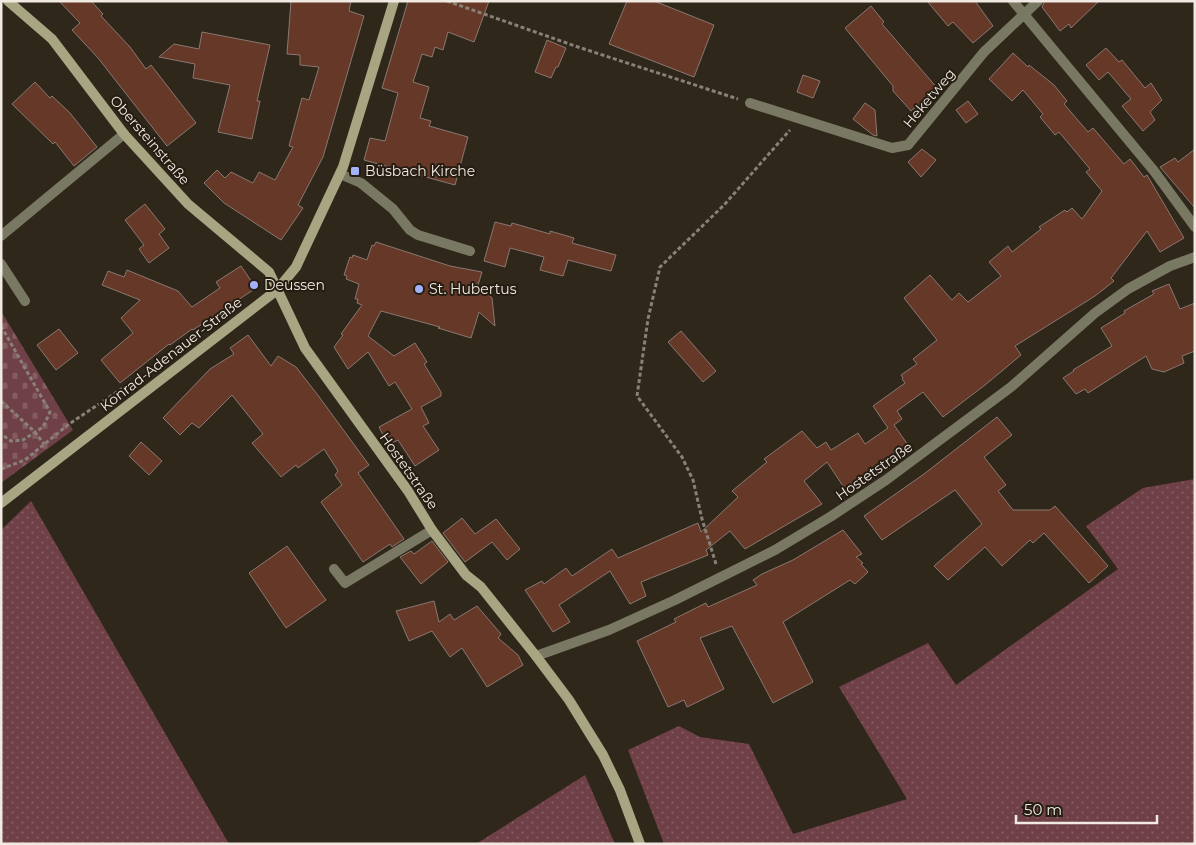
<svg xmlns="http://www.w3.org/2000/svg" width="1196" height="845" font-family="Montserrat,sans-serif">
<defs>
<pattern id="grass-dots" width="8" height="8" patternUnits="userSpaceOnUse" patternTransform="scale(1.25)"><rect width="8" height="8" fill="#6f4048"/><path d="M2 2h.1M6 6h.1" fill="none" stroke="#845c62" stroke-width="1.8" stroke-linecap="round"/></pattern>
<pattern id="cemetery-stones" width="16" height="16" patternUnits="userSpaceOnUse" patternTransform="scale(1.25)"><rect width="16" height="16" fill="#6f4048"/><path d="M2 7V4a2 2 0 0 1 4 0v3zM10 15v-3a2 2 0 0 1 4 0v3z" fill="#845c62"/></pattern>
</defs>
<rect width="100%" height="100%" fill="#30271b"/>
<path fill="url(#grass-dots)" d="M1195 479V844H664L628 750 679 726 700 737 749 744 793 834 907 799 839 687 928 643 956 685 1118 569 1086 526 1143 488Z
M31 501 229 844H3L1 841V530Z
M585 775 615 844H476Z"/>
<path fill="url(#cemetery-stones)" d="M1 311 73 430 1 483Z"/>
<path fill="#663827" stroke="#897871" d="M59 1H91L103 14 101 16 130 47 146 69 151 65 196 123 167 146 98 58 72 30 80 23Z
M291 1H351L349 11 364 16 323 157 298 205 303 208 281 240 224 203 204 183 217 170 225 178 231 172 253 183 259 172 275 180 293 147 289 146 302 98 309 100 319 67 300 65V55L287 54Z
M408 1H489L474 42 448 32 443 50 435 47 432 57 422 54 413 82 429 87 420 118 431 121 429 126 468 137 455 185 364 160 370 138 385 141 398 93 382 88Z
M627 1H654L714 25 694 77 609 44Z
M927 1H975L993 26 973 43 953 22 948 26Z
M1045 1H1099L1071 28 1069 24 1060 31 1042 7Z
M871 6 884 22 882 24 938 89 911 111 893 91V86L845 28Z
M202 32 270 45 257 101H260L252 139 218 132 230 85 193 78 195 64 159 57 174 44 199 49Z
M547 40 566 48 558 67H556L551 78 535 72Z
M1106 48 1119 62 1122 60 1145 88 1151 83 1162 100 1150 112 1155 120 1143 131 1122 106 1131 99 1108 72 1099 80 1086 65Z
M1013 53 1028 67 1029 65 1054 85 1067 101 1064 104 1088 132 1093 128 1124 164 1130 159 1144 177 1147 175 1184 238 1160 252 1147 231 1111 278 1114 281 1095 296 1015 346 1021 355 985 385 943 417 923 392 897 411 902 419 894 425 908 445 845 489 827 462 804 481 822 504 745 549 730 531 706 550 708 555 641 582 646 596 630 604 610 571 559 605 570 622 553 632 525 590 542 581 544 584 566 568 572 576 612 549 618 558 698 523 701 532 738 497 732 491 767 462 764 459 802 431 817 448 826 442 831 450 858 433 865 444 888 428 873 406 905 383 902 379 903 378 901 375 917 364 913 359 937 340 904 298 930 275 952 300 959 293 968 302 1001 276 989 262 1008 246 1012 252 1041 229 1039 227 1065 210 1067 212 1072 208 1082 219 1102 191 1086 172 1090 169 1059 132 1055 135 1040 117 1043 114 1023 90 1012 101 989 79Z
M803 75 820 81 813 98 797 92Z
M35 82 50 98 52 96 70 113 97 147 74 166 55 142 53 144 12 104Z
M968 101 978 114 966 123 956 110Z
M865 103 875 110 877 136 873 135 853 119Z
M922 149 936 160 921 177 908 162Z
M1195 149V208L1160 167 1175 158 1178 162Z
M145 204 165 229 159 234 169 248 149 263 139 249 144 245 125 220Z
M495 222 511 226 512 223 550 234V231L574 238 572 243 616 255 611 271 568 260 563 276 540 270 544 257 510 248 505 267 484 261Z
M376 242 450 266 482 272 478 285 492 298 495 326 479 312 471 338 438 328 440 327 381 311 368 336 394 356 415 343 427 362 424 364 441 392V396L421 407 429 423 423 426 439 450 415 466 398 440 388 445 379 427 412 409 395 382 389 386 368 352 348 369 334 347 343 335 341 334 362 305 357 303 358 299H355L359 284 346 279 347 276 344 275 350 257 352 258 353 255 367 260 372 245 374 246Z
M241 266 256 288 193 330 192 329 170 345 169 344 120 383 101 360 133 333 121 318 140 300 102 285 108 271 124 277 127 270 178 291 192 307 220 288 216 282Z
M1169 284 1180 309 1195 303V351L1182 356 1184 363 1164 372 1152 369 1146 356 1088 393 1085 389 1076 394 1063 378 1074 371 1073 370 1112 346 1101 328 1125 313 1124 311 1154 294 1152 291Z
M59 329 78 353 56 370 37 345Z
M681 331 716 371 703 382 668 342Z
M248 335 271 366 278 356 296 367 317 394 369 465 358 473 404 539 392 547 390 544 363 562 321 502 342 485 335 475 338 471 324 449 298 468 296 465 281 477 252 443 263 434 232 395 199 428 192 423 180 435 163 418 210 369 234 354 230 348Z
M997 417 1012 435 984 457 1006 485 998 491 1013 510H1050L1055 506 1108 566 1089 583 1044 533 1033 543 1030 540 1002 566 985 547 948 580 934 566 982 524 955 490 882 540 864 516 924 474Z
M141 442 162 461 149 475 129 456Z
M462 518 475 534 496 519 520 549 507 560 492 542 465 562 443 533Z
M843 530 862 554 856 557 863 563 861 564 868 572 855 584 850 580 783 622 813 682 773 703 732 626 700 638 724 689 687 707 684 700 668 707 637 641 676 622 674 619 706 603 708 607 757 585 753 580 762 574 793 560Z
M432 541 448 562 421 584 400 557 411 551 414 554Z
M287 546 326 600 286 628 249 573Z
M434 601 439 622 450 614 454 620 477 606 501 634 498 638 518 655 523 665 487 687 462 648 450 657 432 631 409 641 396 611Z"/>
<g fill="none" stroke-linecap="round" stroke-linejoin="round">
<path stroke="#898177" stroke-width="3" stroke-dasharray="4 2.5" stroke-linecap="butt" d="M447 1 578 47 738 99
M1 326 50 412 43 427 23 440 11 441 1 434
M1 401 35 432 44 444
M1 469 25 460 69 424 123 388 127 386
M716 564 702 519 693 480 682 457 637 396 648 319 660 267 724 205 790 130"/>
<path stroke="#797862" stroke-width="10" d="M340 174 361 183 393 209 410 230 418 235 470 251
M1 236 124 134
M1 264 25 301
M334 569 345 583 432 530"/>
<path stroke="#797862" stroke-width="10" d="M1013 1 1154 171 1195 227
M750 103 892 148 908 145 984 52 1038 1
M536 656 609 630 675 600 775 550 830 517 886 480 1011 387 1095 313 1128 289 1170 266 1195 257"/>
<path stroke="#a8a582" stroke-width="10" d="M8 1 52 39 124 134 188 204 269 272 305 348 408 491 432 530 466 575 481 587 536 656 569 700 603 755 620 790 640 844
M1 503 277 290 296 267 343 167 394 1"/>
</g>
<g fill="#a4b2fc" stroke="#261d12" stroke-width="2">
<rect x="350" y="166" width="10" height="10" rx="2.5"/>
<circle cx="254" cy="285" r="5"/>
<circle cx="419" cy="289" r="5"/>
</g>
<g text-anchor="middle" stroke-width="4" stroke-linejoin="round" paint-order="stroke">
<g font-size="14" fill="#f0eae2" stroke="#261d12">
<text transform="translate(929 98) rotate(-50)" y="5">Heketweg</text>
<text transform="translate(150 140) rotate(49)" y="5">Obersteinstraße</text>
<text transform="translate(171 354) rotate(-38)" y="5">Konrad-Adenauer-Straße</text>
<text transform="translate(409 471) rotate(55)" y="5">Hostetstraße</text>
<text transform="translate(874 471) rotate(-35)" y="5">Hostetstraße</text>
</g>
<g font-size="14" fill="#f0eae2" stroke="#261d12" text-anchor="start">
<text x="365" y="176">Büsbach Kirche</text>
<text x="264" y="290">Deussen</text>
<text x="429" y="294">St. Hubertus</text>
</g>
</g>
<rect width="1196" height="845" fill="none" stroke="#f0eae2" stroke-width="5"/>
<path d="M1016 815v8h141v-8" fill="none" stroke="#f0eae2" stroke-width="2.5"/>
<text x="1024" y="815" font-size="15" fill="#f0eae2" stroke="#261d12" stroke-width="4" paint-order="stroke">50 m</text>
</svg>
